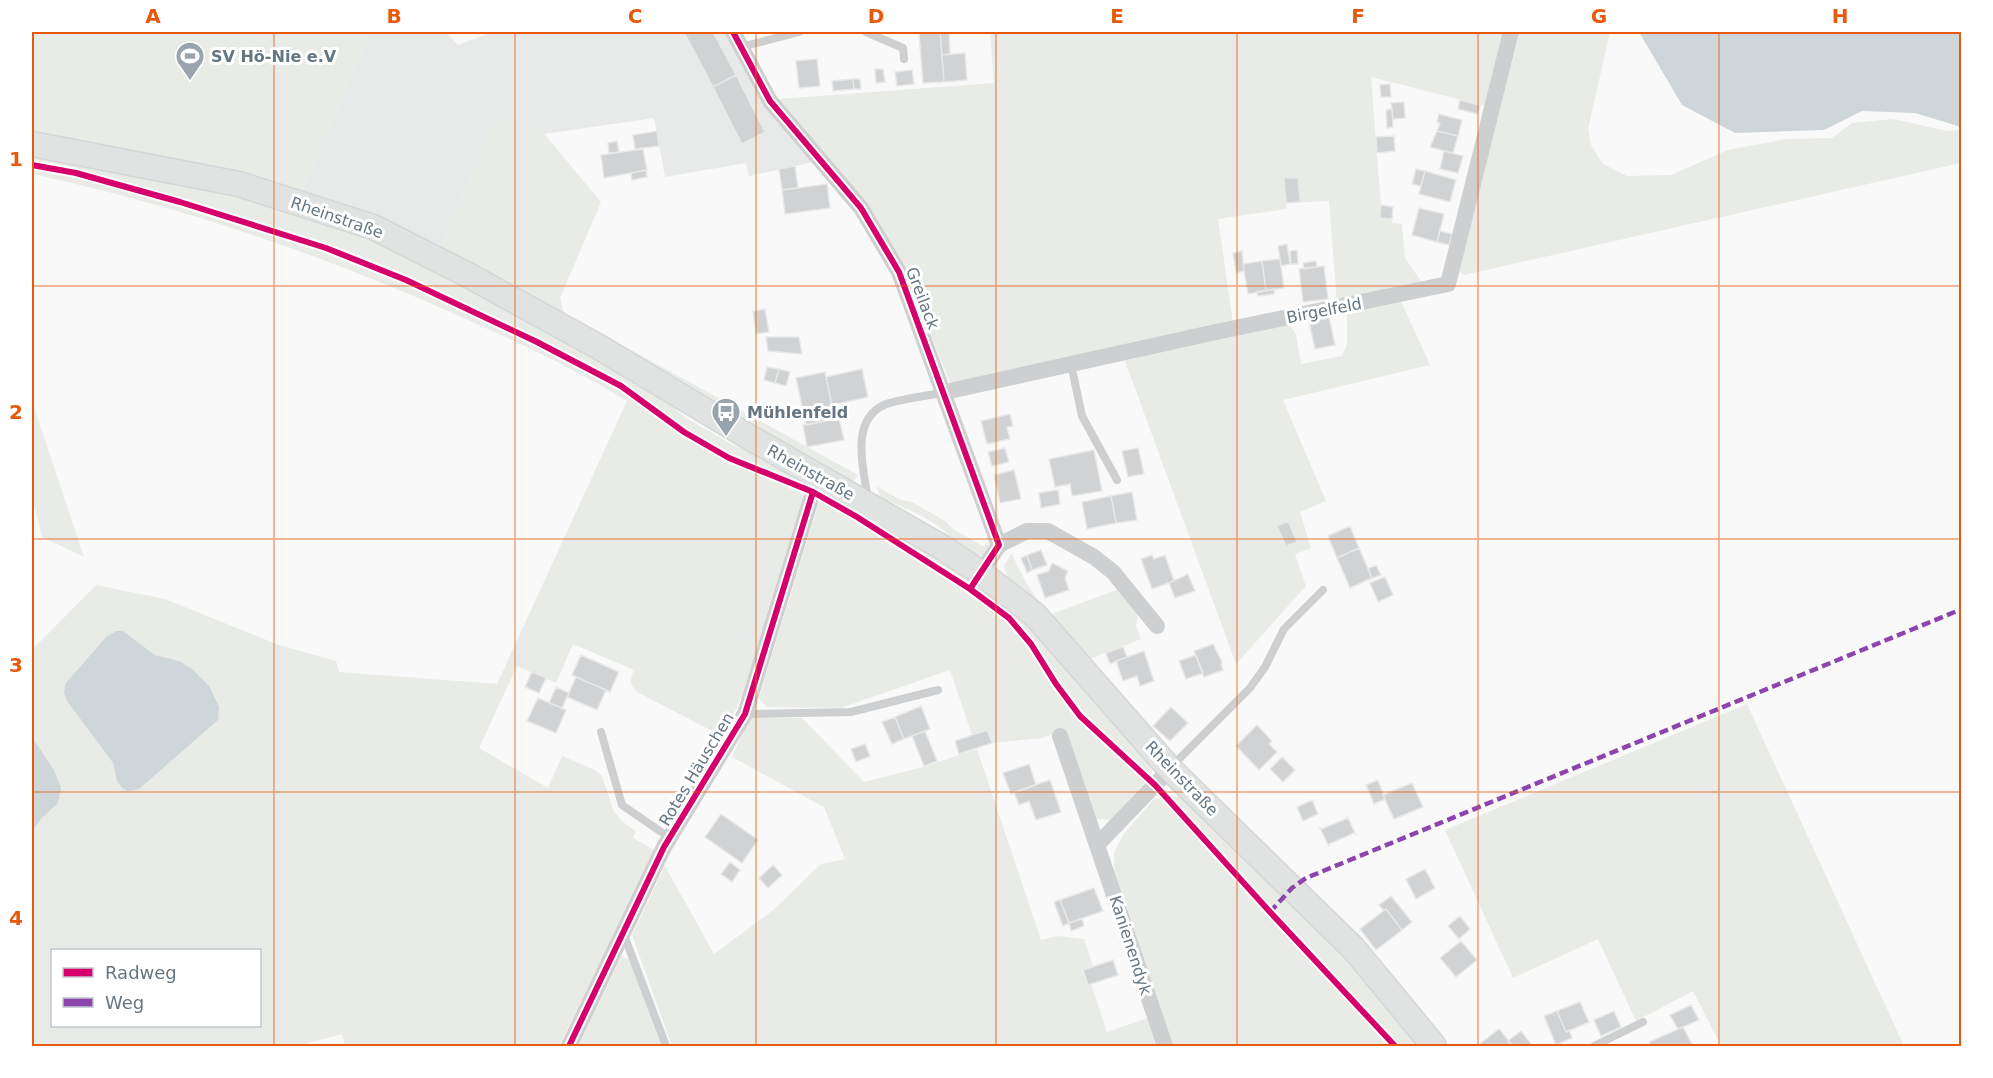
<svg xmlns="http://www.w3.org/2000/svg" width="1993" height="1078" font-family="'DejaVu Sans',sans-serif">
<rect width="100%" height="100%" fill="#f9f9f9"/>
<path fill="#e8e9e9" d="M370 32H446L458 45 493 32H726L814 162 749 176 746 163 665 177 654 118 544 134 536 124 490 130 441 246 376 217 302 192Z"/>
<path fill="#e8ebe6" fill-rule="evenodd" d="M32 32H370L302 192 261 177 32 133Z
M990 32H1505L1485 106 1371 77 1381 206 1380 218 1392 219V223L1402 224 1405 258 1423 284 1337 303 1329 201 1286 203V209L1218 219 1233 323 951 385 904 267 778 99 994 83Z
M1520 32H1610L1588 129 1591 145 1603 164 1627 176 1671 175 1728 150 1786 139 1832 138 1852 123 1893 119 1947 131 1961 130V163L1464 275 1458 270Z
M515 120 536 124 601 202 560 298 564 313 858 475 850 485 446 254 441 246 490 129Z
M32 153 191 183 311 217 381 243 478 290 656 393 686 418 735 446 771 459 800 475 803 497 744 691 725 733 718 734 637 692C629 684 630 680 634 670L573 644 556 683 517 666 479 748 548 788 562 756 595 770 602 776 614 812 624 823 636 831 633 838 656 851 559 1046H345L342 1034 297 1046H32V832L41 819 58 803 54 770 32 737V650L96 585 165 599 279 645 336 661 339 672 497 684 627 401C572 367 515 341 457 315 321 254 177 205 32 174ZM116 631H123L155 655 179 661 117 781 113 763 67 701 65 684 106 637ZM52 950H260V1026H52Z
M1401 301 1430 365 1283 400 1326 501 1300 512 1311 548 1295 554 1306 586 1236 664 1125 361 1163 350 1289 324 1296 334 1301 364 1342 356 1347 345V312Z
M32 401 84 557 42 537 32 496Z
M876 486 901 500 912 502 945 521 953 529 983 546 990 540 985 556C964 555 954 537 938 526 921 514 901 506 881 498Z
M832 493 941 555 1024 617 1152 760 1151 776 1110 820 1092 818 1063 731 1042 738 992 743 987 729 972 735 950 670 841 708 767 707 759 698 819 502Z
M1012 553C1021 577 1033 595 1049 615L1119 589 1134 606 1138 616 1136 626 1141 639 1087 660 1008 581 1004 565Z
M1747 704 1904 1046H1721L1693 991 1636 1021 1598 939 1513 978 1445 830Z
M750 717 802 718 864 782 923 767 977 749 1041 940 1058 936 1084 939 1093 966 1082 970 1087 985 1091 984 1107 1032 1151 1017 1160 1046H672L632 935 665 866 714 954 772 911 821 864 845 859 824 807 732 757Z
M1185 795 1334 940 1423 1046H1169L1114 884V853L1123 835 1154 799Z
M621 957 630 960 661 1046H577Z"/>
<path fill="#ced6d9" d="M1639 32H1961V127L1915 113 1862 111 1824 130 1735 133 1682 105Z
M116 631H123L155 655 179 661 192 669 209 686 219 707 218 720 139 789 129 791 123 789 117 781 113 763 67 701 64 693 65 684 106 637Z
M32 737 54 770 61 788 58 803 41 819 32 832Z"/>
<path fill="#d0d2d3" stroke="#e8e8e8" stroke-width="1.5" d="M684 32H713L736 75 713 87Z
M940 32 944 82 923 83 919 33Z
M940 32H949L950 54 942 55Z
M965 53 967 80 944 82 942 55Z
M817 59 820 86 799 88 796 61Z
M875 69H883L885 82 876 83Z
M912 70 914 84 897 86 895 72Z
M736 75 765 132 742 144 713 87Z
M853 79 854 89 833 91 832 81Z
M853 79H860L861 89H854Z
M1390 84 1391 97H1381L1380 85Z
M1460 100 1480 105 1478 114 1458 109Z
M1404 102 1405 118 1393 119 1391 103Z
M1392 109 1393 127 1387 128 1386 110Z
M1439 114 1462 120 1458 136 1437 131 1440 123 1437 122Z
M657 131 659 146 635 149 633 135Z
M1437 131 1458 136 1453 153 1430 147Z
M1394 136 1395 151 1377 153 1376 137Z
M617 141 619 152 609 153 608 143Z
M643 149 647 170 604 178 601 155Z
M1444 151 1463 156 1458 173 1440 169Z
M795 166 798 188 782 190 779 169Z
M1416 169 1425 171 1421 186 1412 184Z
M646 170 647 177 632 180 631 173Z
M1425 171 1456 180 1450 202 1419 194Z
M1284 178H1298L1300 202 1286 203Z
M827 184 830 208 785 214 782 190Z
M1381 205 1393 207 1392 219 1380 218Z
M1419 208 1444 214 1437 242 1412 235Z
M1440 231 1452 234 1449 245 1437 242Z
M1287 244 1290 264 1281 266 1278 246Z
M1297 250 1298 264H1291L1290 251Z
M1242 251 1244 271 1236 273 1233 253Z
M1280 259 1284 288 1266 291 1262 261Z
M1262 261 1266 291 1248 294 1243 264Z
M1316 261 1317 267 1304 269 1303 263Z
M1324 266 1328 299 1303 302 1299 269Z
M1275 289 1274 294 1258 296 1257 294V292Z
M765 309 769 332 756 334 753 311Z
M1329 317 1335 345 1315 349 1309 322Z
M766 337H799L802 354 768 351Z
M767 367 779 369 775 383 764 380Z
M779 369 790 372 786 386 775 383Z
M862 369 868 397 832 405 826 377Z
M825 372 835 419 806 425 796 378Z
M1010 414 1013 426 1007 427 1010 439 987 444 981 421Z
M839 418 844 440 807 447 803 425Z
M1005 448 1009 462 992 466 988 452Z
M1138 448 1144 474 1128 477 1122 451Z
M1094 450 1102 491 1072 496 1070 484 1055 487 1049 459Z
M1014 470 1021 499 1000 503 994 475Z
M1058 490 1060 504 1041 508 1039 493Z
M1132 492 1137 520 1116 523 1111 496Z
M1111 496 1116 523 1087 529 1082 502Z
M1288 521 1297 542 1286 546 1277 526Z
M1350 526 1359 548 1337 558 1328 536Z
M1359 548 1372 578 1350 588 1337 558Z
M1041 550 1047 565 1032 570 1027 555Z
M1027 555 1032 570 1027 573 1021 558Z
M1152 555 1154 559 1165 555 1174 581 1152 589 1141 559Z
M1052 563 1068 571 1065 578 1069 590 1045 598 1037 575 1049 571Z
M1376 565 1381 575 1372 578 1368 569Z
M1188 574 1195 591 1175 598 1169 583Z
M1385 577 1393 595 1378 602 1370 583Z
M1213 644 1222 662 1221 665 1223 670 1204 677 1194 651Z
M1123 647 1127 657 1110 664 1106 653Z
M1144 651 1154 681 1140 686 1137 676 1123 681 1116 661Z
M581 655 619 672 610 692 572 675Z
M1196 655 1203 673 1186 679 1179 661Z
M532 672 546 678 539 693 525 687Z
M576 677 606 690 597 710 567 697Z
M556 687 569 693 562 708 549 703Z
M538 698 566 710 556 733 527 721Z
M921 706 930 729 904 739 895 717Z
M1171 707 1188 723 1170 741 1153 726Z
M895 717 904 739 892 744 882 722Z
M1257 725 1272 741 1269 744 1277 752 1259 770 1236 746Z
M987 730 992 743 959 754 955 741Z
M925 731 937 761 924 766 912 736Z
M865 744 870 756 856 762 851 749Z
M1282 757 1295 770 1283 782 1270 769Z
M1029 764 1036 785 1011 794 1003 773Z
M1050 780 1061 812 1036 820 1029 801 1019 805 1014 792Z
M1378 780 1385 799 1374 804 1366 785Z
M1412 783 1423 807 1394 819 1383 795Z
M1312 800 1318 814 1303 821 1297 807Z
M721 814 758 840 742 863 705 837Z
M1347 816 1356 835 1354 833 1329 844V847L1320 828 1322 829 1348 818Z
M730 862 740 870 732 882 721 874Z
M773 865 782 875 768 888 759 878Z
M1425 869 1435 888 1416 899 1406 879Z
M1094 888 1103 911 1069 923 1060 900Z
M1391 896 1412 922 1402 930 1386 909 1384 911 1379 905Z
M1060 900 1069 923 1063 926 1054 902Z
M1386 909 1402 930 1376 950 1360 929Z
M1460 916 1470 929 1459 939 1448 926Z
M1082 919 1084 926 1071 931 1069 923Z
M1461 941 1477 960 1456 977 1440 958Z
M1113 960 1118 975 1088 985 1083 970Z
M1580 1002 1589 1022 1566 1032 1557 1011Z
M1691 1005 1699 1020 1678 1029 1670 1015Z
M1557 1011 1566 1032 1569 1030 1572 1038 1556 1045 1544 1016Z
M1614 1011 1621 1027 1601 1036 1594 1020Z
M1683 1027 1693 1046H1651L1649 1042Z
M1499 1029 1513 1046H1477Z
M1521 1031 1531 1044 1528 1046H1513L1508 1041Z"/>
<g fill="none" stroke-linecap="round" stroke-linejoin="round">
<g stroke="#d5d6d7" stroke-width="27">
<path id="secondary" d="M32 144 239 184 373 227 468 275 599 347 742 433 940 546 981 573 1035 615 1170 769 1354 949 1434 1046"/>
</g>
<path stroke="#cecfd0" stroke-width="8" d="M866 32 903 48 904 59
M741 47 799 32
M1071 364 1082 416 1117 480
M868 500C864 471 849 421 884 405 897 399 929 396 945 392
M745 714 851 712 938 690
M601 732 622 805 670 838
M1170 768 1250 688 1265 667 1284 629 1323 590
M624 935 666 1046
M1594 1046 1643 1022"/>
<path stroke="#cecfd0" stroke-width="16" d="M733 32 770 101 861 208 899 272 999 545 981 573
M945 392 1216 332 1448 284 1511 32
M999 545 1027 531H1048L1094 557 1113 572 1157 626
M1060 736 1165 1046
M1098 844 1170 769
M569 1046 664 847 745 714 818 476"/>
<use href="#secondary" stroke="#e1e2e2" stroke-width="24"/>
<path stroke="#8e44ad" stroke-width="4.5" stroke-dasharray="9 4.5" stroke-linecap="butt" d="M1270 912 1292 888 1306 878 1962 609"/>
<g stroke="#fff" stroke-width="10">
<path id="cycleway" d="M733 32 770 101 861 208 899 272 999 545 970 589
M32 165 76 173 180 202 326 248 406 280 537 342 621 386 684 432 729 458 813 492 857 517 970 589 1009 618 1031 644 1056 684 1080 716 1155 785 1270 912 1395 1046
M569 1046 664 847 745 714 813 492"/>
</g>
<use href="#cycleway" stroke="#d6006c" stroke-width="6"/>
</g>
<path fill="none" stroke="#e8590c" stroke-width="1.5" stroke-opacity="0.55" d="M274 32V1046M515 32V1046M756 32V1046M996 32V1046M1237 32V1046M1478 32V1046M1719 32V1046M32 286H1962M32 539H1962M32 792H1962"/>
<defs>
<g id="stadium-pin" transform="scale(1.5)"><path d="M0 17L-7.5 6A9.5 9.5 0 1 1 7.5 6Z" fill="#99a4ac" stroke="#fff"/><path d="M0-5a6.5 5 0 1 0 0 10a6.5 5 0 1 0 0-10ZM-3.5-1.8h7v3.6h-7Z" fill="#fff"/></g>
<g id="bus-pin" transform="scale(1.5)"><path d="M0 17L-7.5 6A9.5 9.5 0 1 1 7.5 6Z" fill="#99a4ac" stroke="#fff"/><path d="M-5-6H5V4H4V6H2V4H-2V6H-4V4H-5ZM-3.5-4V0h7V-4ZM-3.5 1.2v1.5H-2V1.2ZM2 1.2v1.5H3.5V1.2Z" fill="#fff"/></g>
</defs>
<g fill-rule="evenodd">
<use href="#stadium-pin" x="190" y="56"/>
<use href="#bus-pin" x="726" y="412"/>
</g>
<g text-anchor="middle" stroke-width="6" stroke-linejoin="round" paint-order="stroke">
<g font-size="16" font-weight="bold" fill="#657683" stroke="#fff" text-anchor="start">
<text x="211" y="62">SV Hö-Nie e.V</text>
<text x="747" y="418">Mühlenfeld</text>
</g>
<g font-size="16" fill="#657683" stroke="#fff">
<text transform="translate(337 217) rotate(19)" y="6">Rheinstraße</text>
<text transform="translate(923 298) rotate(69)" y="6">Greilack</text>
<text transform="translate(1324 310) rotate(-11)" y="6">Birgelfeld</text>
<text transform="translate(811 472) rotate(29)" y="6">Rheinstraße</text>
<text transform="translate(696 769) rotate(-59)" y="6">Rotes Häuschen</text>
<text transform="translate(1182 778) rotate(46)" y="6">Rheinstraße</text>
<text transform="translate(1131 945) rotate(72)" y="6">Kanienendyk</text>
</g>
</g>
<rect width="1993" height="1078" fill="none" stroke="#ffffff" stroke-width="66"/>
<rect x="51" y="949" width="210" height="78" fill="#ffffff" stroke="#c1c8cd" stroke-width="1.5"/>
<rect x="63" y="968" width="30" height="9" fill="#d6006c" stroke="#c1c8cd" stroke-width="1.5"/>
<text x="105" y="979" font-size="18" fill="#657683">Radweg</text>
<rect x="63" y="998" width="30" height="9" fill="#8e44ad" stroke="#c1c8cd" stroke-width="1.5"/>
<text x="105" y="1009" font-size="18" fill="#657683">Weg</text>
<rect x="33" y="33" width="1927" height="1012" fill="none" stroke="#e8590c" stroke-width="2"/>
<g font-size="20" text-anchor="middle" font-weight="bold" fill="#e8590c">
<text x="153" y="23">A</text>
<text x="394" y="23">B</text>
<text x="635" y="23">C</text>
<text x="876" y="23">D</text>
<text x="1117" y="23">E</text>
<text x="1358" y="23">F</text>
<text x="1599" y="23">G</text>
<text x="1840" y="23">H</text>
<text x="16" y="166">1</text>
<text x="16" y="419">2</text>
<text x="16" y="672">3</text>
<text x="16" y="925">4</text>
</g>
</svg>
